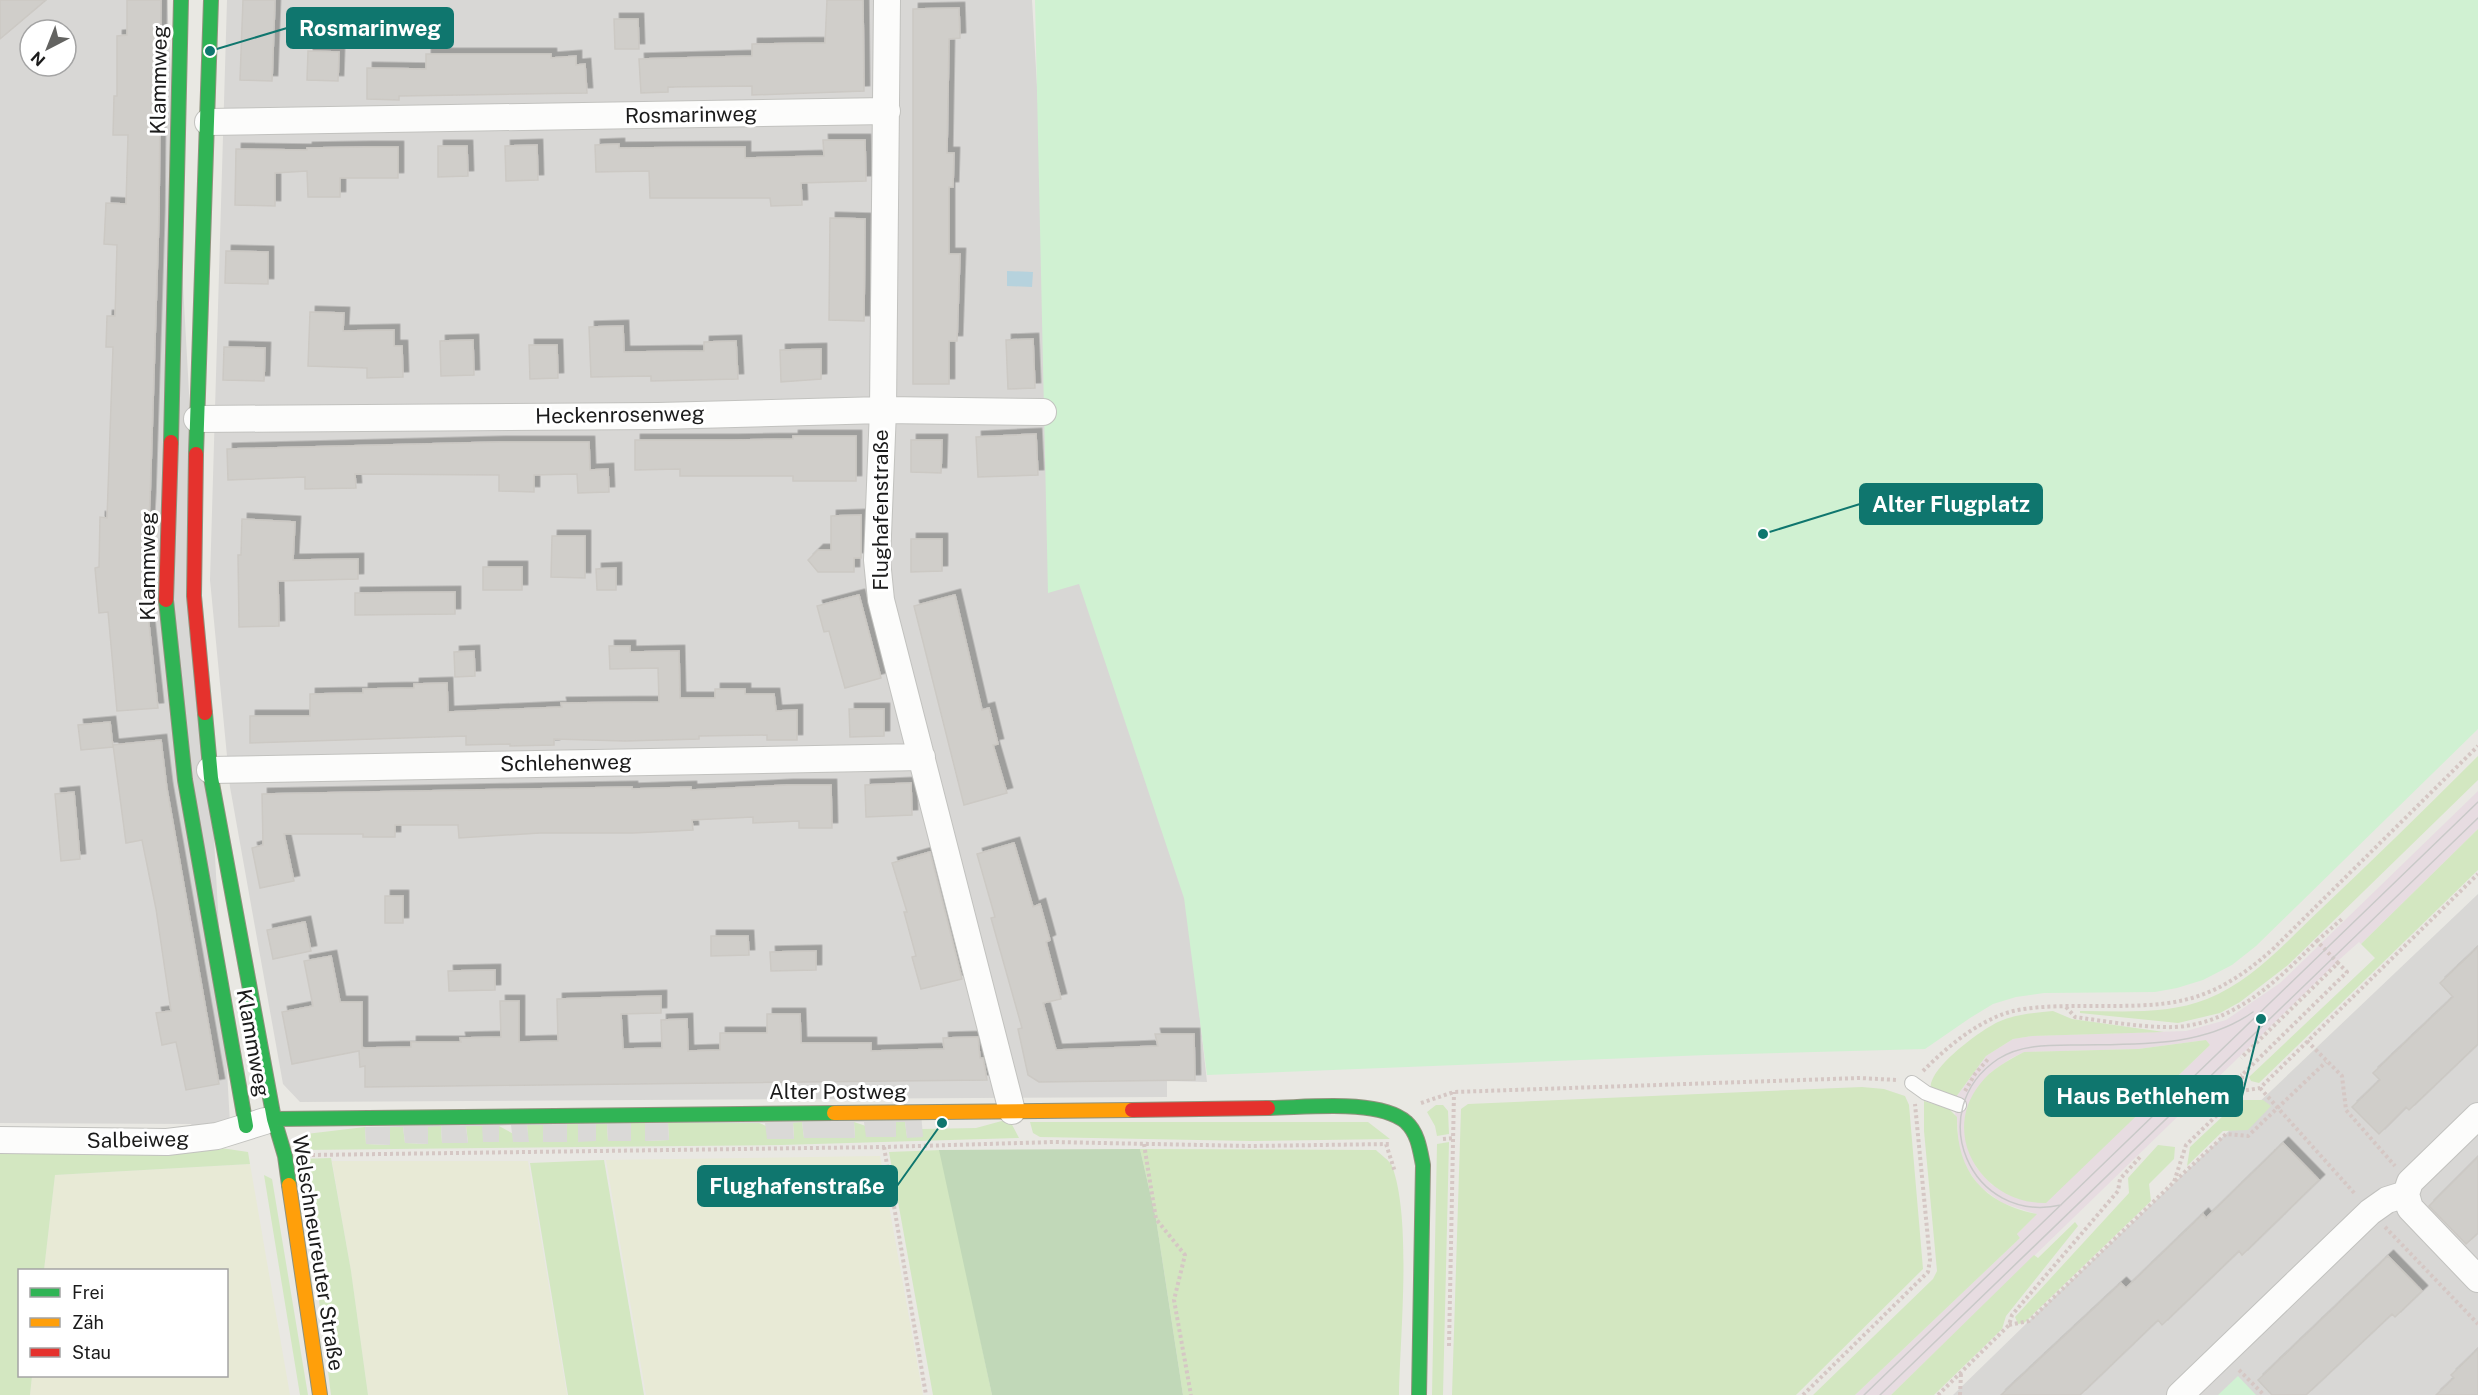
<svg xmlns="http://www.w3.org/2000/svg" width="2478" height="1395" font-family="'Public Sans',sans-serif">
<defs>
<filter id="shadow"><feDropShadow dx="5.5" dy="-5.5" stdDeviation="0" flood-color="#0004"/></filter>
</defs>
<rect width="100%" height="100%" fill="#e9e8e3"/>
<path fill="#d8d7d5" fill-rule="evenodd" d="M0 0H167L230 1124 193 1127 191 1124 0 1123ZM30 30H66V66H30Z
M227 0H1032L1061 501 1187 899 1207 1082 1167 1081V1097L300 1102 283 1084 230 787 210 580Z
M2478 894V1395H1953L2029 1321Z"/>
<path fill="#e7dce1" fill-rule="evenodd" d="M2478 791V829L2361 944 2359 942 2340 959 1891 1395H1855L2020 1238 2017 1234 2036 1214 2002 1203 1979 1186 1964 1164 1959 1150 1957 1118 1955 1117 1956 1097 1986 1056 2013 1039 2032 1036 2186 1031 2226 1020 2280 983ZM2206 1040 2210 1045 2046 1202 1992 1185 1976 1167 1965 1131 1990 1073 2010 1059 2024 1052 2138 1049Z"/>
<path fill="#e8ead6" d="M880 1156 923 1395H646L606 1160Z
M332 1161H528L567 1395H368L351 1271Z
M250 1164 290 1395H30L32 1376H226V1270H44L55 1175Z"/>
<path fill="#d3e7c1" d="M2478 756V780L2288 965 2240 1002 2220 1013 2178 1023 2080 1013V1011C2122 1011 2167 1015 2207 999 2252 981 2286 942 2321 909 2374 859 2426 808 2478 756Z
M2478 829V870L2259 1083 2251 1081 2249 1077 2375 958 2361 944Z
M2053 1011 2072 1019 2164 1032 2032 1036 2013 1039 1986 1056 1956 1097 1931 1089C1927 1069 1981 1030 1998 1022 2015 1014 2035 1013 2053 1011Z
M2206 1040 2210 1045 2046 1203C1983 1204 1939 1135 1980 1084 1991 1069 2009 1060 2024 1052L2138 1049Z
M1862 1087 1884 1089 1905 1096 1909 1105 1923 1269 1796 1395H1452L1461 1109 1468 1104Z
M2240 1100H2263L2271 1106 2248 1130 2223 1131 2187 1166 2190 1147Z
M1924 1101 1949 1109 1957 1117C1956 1172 1984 1204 2037 1214L2017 1234 2020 1238 1855 1395H1813L1933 1279 1937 1271 1924 1131Z
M1436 1105H1443L1448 1111 1449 1134 1437 1136 1435 1126 1427 1112Z
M1009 1119 1019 1138 781 1145 302 1150 306 1134 365 1127 366 1144 389 1145 390 1127H403L405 1143 428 1144V1126H441L442 1143 468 1142 466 1126H499L528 1142 527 1124H543V1142H567V1124H578V1141L596 1124H607L608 1141H630L631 1123H645L646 1141 669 1140 668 1123 757 1122 794 1138 793 1122H802L804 1138H855L854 1122 896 1136V1122H905L907 1137H922V1129L976 1128Z
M1030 1122H1368L1390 1139 1251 1141 1040 1137 1033 1133Z
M1449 1142 1443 1395H1432L1437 1144Z
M2158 1145 2175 1147 2174 1159 2149 1184 2151 1201 2024 1323 2018 1324 2015 1317 2129 1193 2128 1178Z
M221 1148 248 1152 250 1164 55 1175 44 1270H20V1376H32L30 1395H0V1151Z
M1140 1149 1376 1150C1381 1155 1389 1160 1392 1166 1412 1219 1400 1336 1399 1395H1183L1156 1219Z
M941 1150 992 1395H933L889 1152Z
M331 1158 351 1271 368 1395H331L301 1159Z
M604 1160 644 1395H568L530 1163Z
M264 1175 272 1179 308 1395H300Z
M2075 1222 2078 1226 2006 1316 2002 1329 1934 1395H1891L2034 1255 2038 1258Z"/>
<path fill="#c1d8b8" d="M1140 1149 1156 1219 1183 1395H992L939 1150Z"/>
<path fill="#d0f1d2" d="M1035 0H2478V729L2256 946 2232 965 2203 980 2177 988 2155 992 2044 993 2016 997 1993 1004 1970 1018 1925 1049 1707 1055 1207 1075 1184 898 1079 584 1048 593Z
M2238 1376 2256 1395H2218Z"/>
<path fill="#dad9d7" d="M921 1112 923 1137 907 1138 905 1122H896V1137H866L864 1122H854L855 1138H804L802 1122 793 1123 794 1139H767L765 1123H668L669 1140 645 1141V1123H631V1141H608L607 1124H596V1141L578 1142V1124H567V1142H543V1125H527L529 1142H513L511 1125 499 1126V1142H483L482 1126H466L468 1143H442L441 1126 428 1127V1144L405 1143 403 1127H390V1145L366 1144 365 1127Z"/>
<path fill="#b6d2dd" d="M1007 271 1033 272 1032 287 1007 286Z"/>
<path fill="#d0ceca" stroke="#ccc9c4" stroke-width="1.5" filter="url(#shadow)" d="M0 0H46L0 39Z
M127 0H161L159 215 150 499 147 550H141L158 708 117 711 108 612 99 613 95 568 99 567 100 517 107 518 113 347H106L107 316H115L117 245 104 244 106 203 126 204 128 135H113L114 96H117V36L127 35Z
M243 0H275L272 81 240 80Z
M827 0H863L864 91 752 95V86L668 87V92L641 93 639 59 752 56V44L825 43Z
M959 8 960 38 949 39 947 153H954L953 187H949V254H960L957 341H949V384H913V9Z
M614 19H638L639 49H615Z
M308 51 339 52 338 81 307 80Z
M426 54H551V58L576 56V65L585 64 587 93 399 96V100L367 99V68L426 69Z
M823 140H865L866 181 801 183 802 205 771 206 770 198H650L649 171 596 172 595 145 619 144V148L745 147V158L824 156Z
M537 145 538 180 506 181 505 146Z
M438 146H467L468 176 438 177Z
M365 147H398V178H340V197H308L307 171 275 173V206L235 205 236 149 307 150V148Z
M830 218 865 219 864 321 829 320Z
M226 251 268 252V284L225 283Z
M310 312 344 313 343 331 394 330V346H402L403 377 367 378V368L308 366Z
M623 326 624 352 704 351V342L736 341 738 379 651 381V376L591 377 589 327Z
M1033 339 1035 388 1008 389 1006 340Z
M473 340 474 375 441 376 440 341Z
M529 345H557L558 378 530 379Z
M224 347 265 348 264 381 223 380Z
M821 349V379L781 382 780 350Z
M1036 434 1038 475 978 477 976 437Z
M793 436H856V481H793V476H680V469L635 470V440H732L793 439Z
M911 440H942L941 473 911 472Z
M499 442H589L590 470 608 469 609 492 578 493 577 474 534 475V492L499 491V475L355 474 356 488 305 489V477L228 480 227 449Z
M861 515V558H854V572H818L808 560 818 550H831V516Z
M242 519 295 522 293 560 358 559V579L278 581 279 626 239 627 238 555H241Z
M552 536H585V578L551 577Z
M911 539H942V571L911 572Z
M483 567H522V590H483Z
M616 568V590H597L596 569Z
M455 592V614L355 615V593Z
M859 595 881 678 845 688 829 631 824 632 817 606Z
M955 595 982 710 989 708 998 744 993 745 1007 793 964 805 914 606Z
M609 646H630V652L679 651 680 698H715V689H745V694H774L776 711 797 710V740H767V735L699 736V739L625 741 554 739V745L510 746V744L466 745V736L250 743V716H310V694L363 693V689L414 688V684L447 683 448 712 562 707 561 703 659 702 658 668 610 669Z
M474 651 475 676 455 677 454 652Z
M849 709H884V736L850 737Z
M110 722 113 747 81 750 78 725Z
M161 740 167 789 219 1084 186 1090 176 1042 162 1045 156 1013 171 1011 156 909 142 840 126 843 113 745Z
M911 783 912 815 866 817 865 785Z
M787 785H831L832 828H799V821L753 823V817L692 820 693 830 633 833H540L459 838 458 825H395V837H363V834H284L294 881 260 888 252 848 263 845 262 794 632 787V789L691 787V790Z
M74 792 80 859 61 861 55 794Z
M1014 843 1033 907 1040 904 1050 940 1046 942 1061 999 1043 1003 1056 1050 1158 1046 1155 1034H1194L1195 1080 1039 1082 1028 1075 1018 1029 1022 1028 991 918 995 917 977 854Z
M930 852 962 979 921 989 912 957 916 956 904 912H907L892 863Z
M385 896H403V923H385Z
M305 922 311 951 273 959 267 930Z
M711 936H748L749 955 711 956Z
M2478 947V1044L2409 1110 2406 1107 2379 1134 2352 1107 2380 1080 2373 1073 2453 997 2440 983Z
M816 951V970L771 971 770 952Z
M331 956 340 1002H362V1048L411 1047V1042H461L460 1038 501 1037 500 1001H519V1042L558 1041 557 999 661 996V1013L621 1014 623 1049 662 1048 661 1020 687 1019 688 1051 720 1050V1033H767V1014H800L801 1043H871V1051L944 1049 943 1038 978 1037 980 1058H983L987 1080 365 1087V1066L360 1067 359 1051 292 1064 282 1012 313 1006 304 961Z
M495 970V990L449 991 448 971Z
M2283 1143 2319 1180 2242 1255 2239 1251 2162 1325 2158 1320 2080 1395H2001L2121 1283 2126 1288 2203 1214 2206 1218Z
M2478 1157V1233L2466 1244 2429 1206Z
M2388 1256 2422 1291 2395 1317 2392 1314 2306 1395H2272L2258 1380Z
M2478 1349V1395H2436L2454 1378 2451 1375Z"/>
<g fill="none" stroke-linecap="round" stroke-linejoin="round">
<g stroke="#c2c2bf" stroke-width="16">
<path id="lane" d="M1912 1083 1926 1093 1959 1105"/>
</g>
<g stroke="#c2c2bf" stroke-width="28">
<path id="street" d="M887 0 883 410 877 560 881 600 1012 1111
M208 122 887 111
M197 419 658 416 883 410 1043 412
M210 770 922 757
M2478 1116 2410 1182 2406 1194 2410 1208 2478 1279
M0 1140 167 1142 217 1136 265 1121
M2180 1395 2370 1212 2387 1200 2406 1194"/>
</g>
<g stroke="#8f927c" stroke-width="16">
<path id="fast" d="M171 442 181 0
M196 454 211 0
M166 600 185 780 246 1126
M205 713 211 778 274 1119 285 1156 289 1185
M1268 1108C1303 1108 1378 1098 1406 1122 1418 1133 1420 1150 1423 1165L1419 1395
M274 1119 834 1113"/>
</g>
<g stroke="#8f927c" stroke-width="16">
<path id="slow" d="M834 1113 1132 1110
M289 1185 320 1395"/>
</g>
<g stroke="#8f927c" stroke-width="16">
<path id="jam" d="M196 454 194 596 205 713
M166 600 171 442
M1132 1110 1268 1108"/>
</g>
<path stroke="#d5c7c4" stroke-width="4" stroke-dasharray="3 3" stroke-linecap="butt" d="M2317 941 2343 918
M2066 1007 2075 1017C2103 1021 2133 1026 2162 1027 2227 1030 2274 984 2317 941L2338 963 2241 1058
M2307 1041 2342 1076 2346 1110 2395 1166
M1923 1071C1948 1046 1982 1017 2018 1010 2040 1006 2064 1006 2086 1006 2169 1006 2206 1008 2272 950L2478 746
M2260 1088 2356 1195
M1965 1091 1975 1074 1989 1058
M2242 1091V1075L2347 972 2338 963
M2196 1101 2204 1108 2225 1087 2242 1075
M1421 1103 1454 1092 1860 1078 1897 1080
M1443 1139 1454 1138
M1144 1144 1156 1219 1185 1255 1174 1300 1191 1395
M1386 1144 1395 1172
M884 1147 926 1395
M312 1155 884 1147 1054 1142 1250 1146 1390 1144
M2175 1181 2226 1134 2248 1136 2326 1062
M2385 1227 2478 1324
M2009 1325 2029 1321 2174 1182 2186 1145 2242 1091 2260 1088 2478 874
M1449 1346 1454 1092
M2239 1370 2264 1395
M1803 1395 1928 1272 1930 1260 1915 1104
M1938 1395 2009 1325 2012 1315 2118 1191 2120 1179 2140 1157
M1960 1395 1961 1373"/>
<use href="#lane" stroke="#fcfcfb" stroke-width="14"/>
<use href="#street" stroke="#fcfcfb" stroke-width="26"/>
<use href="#fast" stroke="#30b455" stroke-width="14"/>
<use href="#slow" stroke="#ff9f0a" stroke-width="14"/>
<use href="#jam" stroke="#e5322d" stroke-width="14"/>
<path stroke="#c9c9c8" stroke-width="1.5" d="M2061 1205C1970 1225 1922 1110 1998 1059 2021 1044 2051 1045 2077 1045 2137 1044 2202 1048 2253 1012
M1864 1395 2478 802
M1880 1395 2478 818"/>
</g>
<g text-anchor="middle" stroke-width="6" stroke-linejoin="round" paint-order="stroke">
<g font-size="21" fill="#1b1b1b" stroke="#fff">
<text transform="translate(159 80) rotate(-89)" y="7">Klammweg</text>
<text transform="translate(691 115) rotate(-1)" y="7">Rosmarinweg</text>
<text transform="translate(620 415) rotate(-1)" y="7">Heckenrosenweg</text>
<text transform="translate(881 510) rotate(-90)" y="7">Flughafenstraße</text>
<text transform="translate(148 566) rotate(-90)" y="7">Klammweg</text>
<text transform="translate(566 763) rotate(-1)" y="7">Schlehenweg</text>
<text transform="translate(253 1043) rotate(80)" y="7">Klammweg</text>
<text x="838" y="1099">Alter Postweg</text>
<text transform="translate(138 1140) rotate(-1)" y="7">Salbeiweg</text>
<text transform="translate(318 1253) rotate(81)" y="7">Welschneureuter Straße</text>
</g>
</g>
<path fill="none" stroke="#0f766e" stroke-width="2" d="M210 51L287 28M1763 534L1860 504M2261 1019L2242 1096M942 1123L897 1186"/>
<g fill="#0f766e" stroke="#fff" stroke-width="2">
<circle cx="210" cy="51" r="6"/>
<circle cx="1763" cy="534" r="6"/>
<circle cx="2261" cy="1019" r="6"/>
<circle cx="942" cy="1123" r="6"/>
</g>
<g fill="#0f766e" stroke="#0f766e" stroke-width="2">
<rect x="287" y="8" width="166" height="40" rx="6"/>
<rect x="1860" y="484" width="182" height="40" rx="6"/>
<rect x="2045" y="1076" width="197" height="40" rx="6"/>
<rect x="698" y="1166" width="199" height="40" rx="6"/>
</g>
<g font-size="22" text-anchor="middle" font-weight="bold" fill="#fff">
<text x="370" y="36">Rosmarinweg</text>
<text x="1951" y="512">Alter Flugplatz</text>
<text x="2143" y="1104">Haus Bethlehem</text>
<text x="797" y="1194">Flughafenstraße</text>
</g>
<rect x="18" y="1269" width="210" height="108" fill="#ffffff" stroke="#a4a4a4" stroke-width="1.5"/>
<rect x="30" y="1288" width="30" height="9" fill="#30b455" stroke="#a4a4a4" stroke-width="1.5"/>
<text x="72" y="1299" font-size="18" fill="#1b1b1b">Frei</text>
<rect x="30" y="1318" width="30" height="9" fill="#ff9f0a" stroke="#a4a4a4" stroke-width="1.5"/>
<text x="72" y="1329" font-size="18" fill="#1b1b1b">Zäh</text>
<rect x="30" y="1348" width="30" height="9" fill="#e5322d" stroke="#a4a4a4" stroke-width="1.5"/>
<text x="72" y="1359" font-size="18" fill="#1b1b1b">Stau</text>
<g transform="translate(48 48) rotate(222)"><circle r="28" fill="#ffffff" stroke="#a4a4a4" stroke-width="1.5"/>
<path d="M0-4.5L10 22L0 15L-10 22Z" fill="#636361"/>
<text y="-9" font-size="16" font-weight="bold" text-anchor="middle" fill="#1b1b1b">N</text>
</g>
</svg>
